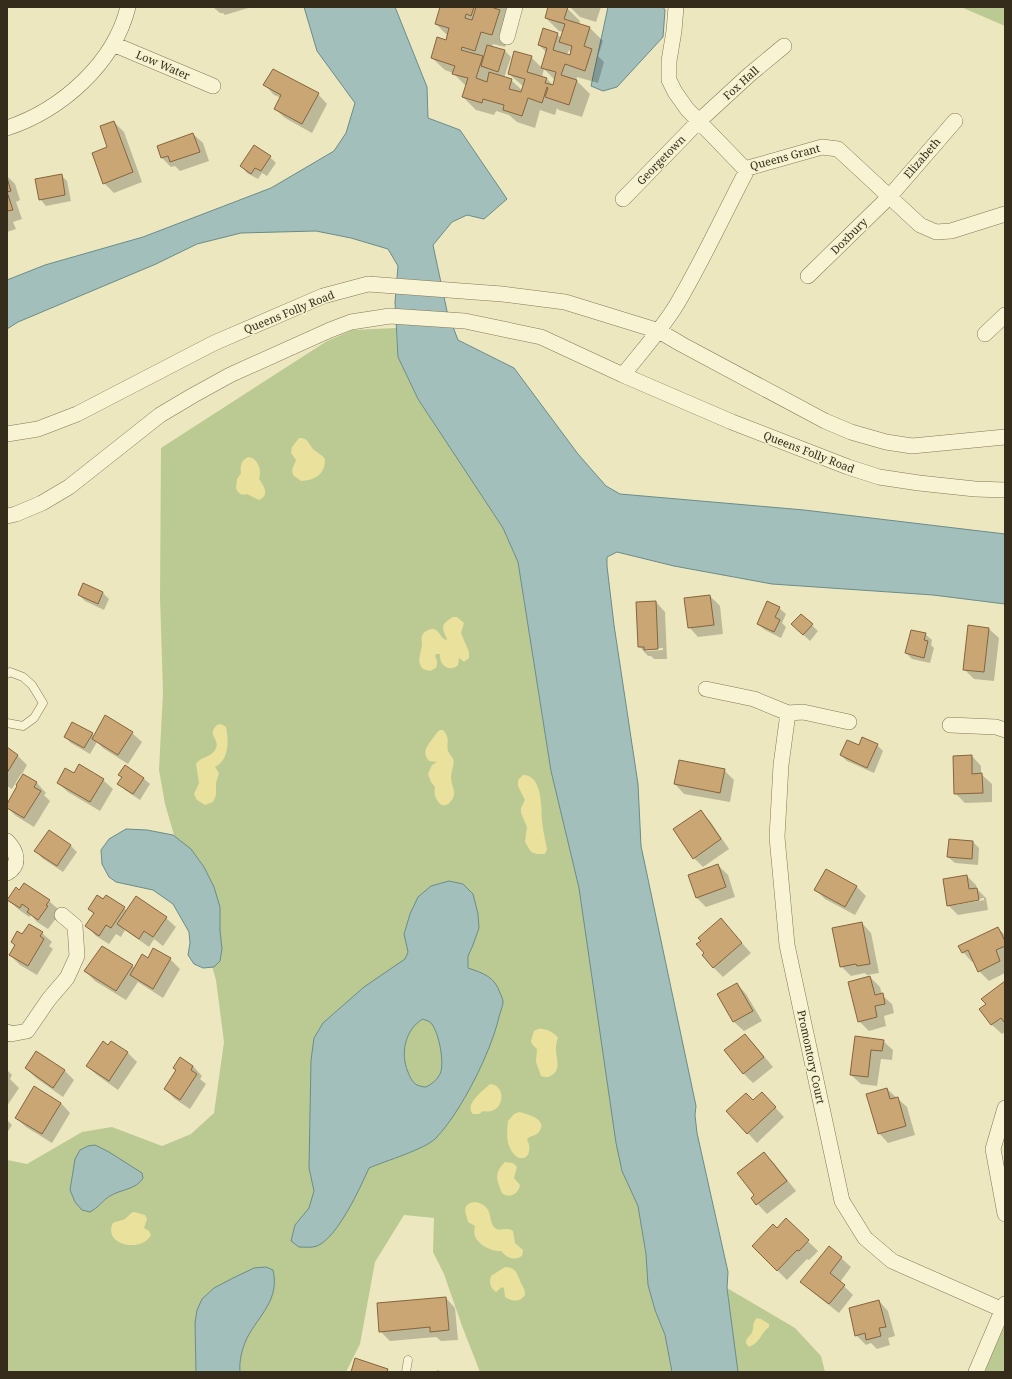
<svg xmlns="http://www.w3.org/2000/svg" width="1012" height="1379" font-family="'Noto Serif',serif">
<rect width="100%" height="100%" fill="#ede7bf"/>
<path fill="#bbca93" d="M961 7H1005V26Z
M396 328 398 357 418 399 503 528 518 562 551 771 579 888 622 1171 638 1206 646 1254 648 1285 655 1310 665 1335 672 1372H480L462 1326 444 1274 433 1252 434 1218 404 1215 375 1262 360 1344 346 1372H7V1160L27 1164 82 1132 112 1127 162 1146 191 1134 214 1113 224 1042 216 980 165 804 159 770 163 692 160 597 161 448 327 341 353 330Z
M727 1288 795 1328 821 1356 825 1372H738Z
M1005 1325V1372H983Z"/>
<path fill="#e9e19c" d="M299 438C308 437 309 445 314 450 318 453 322 455 325 459 325 475 315 480 301 481L293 475 292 470 296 460 291 453 292 447Z
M248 457C258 458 262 470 259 479 264 486 270 495 259 500L247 494C241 496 238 493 236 488L237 479 241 473C240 466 241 461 248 457Z
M453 617H457L464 623 461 633 469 652V658L464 662 459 658 458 665C449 673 439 665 440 654H436L435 656C437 661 438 662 436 668L430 671 423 669C416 662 421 654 422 645 422 642 421 638 422 636 423 632 429 629 432 629 439 628 440 638 446 640L447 639C441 627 441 624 453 617Z
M221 724 226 727C229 741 229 760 215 767L219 773 216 783V795L213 802 205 805 197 800 194 794 199 783 196 764C201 756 212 758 216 748 220 738 206 736 217 725Z
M440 730H443C451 739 446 742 448 751 449 754 452 756 453 759 455 765 451 771 451 777 451 786 458 793 451 801 442 813 432 797 435 787L431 782 428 774 432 765 437 762 429 761C421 752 428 745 433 738 436 734 437 732 440 730Z
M523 775C543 775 541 808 542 821 543 830 545 840 547 849L545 854H537L531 852 525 842 527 827 521 813V808L525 800 518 786V780Z
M538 1029C545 1028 554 1032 558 1038 557 1041 556 1044 556 1047 555 1057 563 1071 550 1076 547 1078 545 1077 541 1076L536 1062 537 1049 532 1044 531 1041 534 1031Z
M490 1084C508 1085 504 1116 483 1111L479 1114H473C464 1104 483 1091 490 1084Z
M519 1112C528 1114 550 1120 538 1133 535 1136 530 1136 527 1139 528 1142 529 1143 529 1145 532 1160 517 1164 510 1148 506 1141 507 1129 508 1121L514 1114Z
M505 1162 513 1163 517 1167 514 1178 520 1185C519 1194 509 1199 502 1193 496 1179 494 1173 505 1162Z
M475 1202C495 1206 487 1220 495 1228 500 1232 506 1226 513 1231L515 1243 523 1250 522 1256C514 1261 507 1258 501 1251 493 1252 478 1245 475 1236 474 1233 474 1230 475 1226L468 1222 465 1211 466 1206 470 1203Z
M134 1212 145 1215 147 1219 144 1228 149 1231 151 1235C141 1254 102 1244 113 1223 117 1221 120 1221 123 1220 128 1218 129 1213 134 1212Z
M505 1267C517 1267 517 1275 522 1285 524 1289 525 1290 525 1295 520 1302 513 1302 505 1297L504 1288 502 1287 496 1292C490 1288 489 1282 491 1276Z
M757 1318 761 1319 769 1324V1327C760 1334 761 1342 749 1347L746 1343C746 1338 748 1338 751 1334 755 1329 751 1323 757 1318Z"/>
<path fill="#a2bfbb" stroke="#6a8c89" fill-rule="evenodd" d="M304 7H395L427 87 428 118 460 130 507 199 484 219 467 215 452 222 433 245 447 311 458 340 514 368 578 454 606 486 620 494 804 510 1005 534V604L933 595 772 584 674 566 617 552 607 557V566L614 625 638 784 641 846 696 1106 695 1115 697 1133 728 1272 727 1288 738 1372H672L665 1335 655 1310 648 1285 646 1254 638 1206 622 1171 616 1143 579 888 551 771 518 562 503 528 418 399 398 357 395 302 398 266 388 249 351 238 316 231 241 233 197 244 156 264 18 322 7 329V280L45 265 143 237 271 188 334 151 346 133 355 103 317 51Z
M608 7H663L665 10 663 37 617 87 603 91 591 86Z
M126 829 147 830 173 835 191 849 204 867 214 887 220 907V931L222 949 220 961 214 967 203 968 194 964 188 955 190 943 189 932 173 904 153 890 116 882 109 877 102 864 101 850 109 839Z
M449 881 463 884 473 894 478 914 479 928 473 945 468 956V968C483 973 495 977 500 993 501 995 503 999 503 1002 503 1006 500 1012 499 1017 491 1052 461 1112 436 1138 426 1149 385 1161 369 1168 360 1188 338 1237 317 1246 312 1248 304 1247 299 1247L291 1241 295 1225 309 1208 314 1191 309 1168 311 1060 314 1038 323 1023 364 987 405 959 408 952 404 934 410 914 418 897 431 886ZM423 1019C425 1020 429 1021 431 1023 439 1032 445 1064 440 1074 437 1080 432 1084 426 1087 424 1087 419 1086 417 1085 412 1082 410 1077 408 1072 400 1054 405 1029 423 1019Z
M95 1145 109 1152 142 1173 143 1178C136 1190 121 1189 110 1196 102 1201 99 1207 90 1212L82 1210 75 1202 70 1190 75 1159 80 1150 88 1146Z
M266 1267 273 1270C280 1300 259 1315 247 1338 242 1349 239 1361 240 1372H196L195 1323 197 1310 202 1299 214 1288 233 1278 254 1268Z"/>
<path fill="#0003" fill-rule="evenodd" d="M213 7H248V8L225 15 223 13H220Z
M441 7H516L505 47 493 44 492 47 505 51 511 57 504 78 511 80 523 91 524 87 509 74 531 57 542 68 547 53 539 45 557 34 561 38 563 32 559 31 546 18 549 7 567 8 580 21 579 25 590 28 603 41 598 56 604 62 598 83 577 77 576 80 590 94 582 117 559 110 557 108 555 115 540 110 535 128 517 122 509 115 496 111 494 115 476 110 463 97 466 86 453 73 445 70 432 58 447 41 448 36 436 24ZM569 50 571 52 570 56 567 55ZM544 69 555 80 553 85 546 78 542 77Z
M570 7H601L596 22 580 17Z
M265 85 318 94 327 104 312 133 285 118 275 109 281 98 274 95Z
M114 122 124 132 142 182 114 193 104 183 109 148Z
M193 134 203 143 209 161 180 171 175 166 171 167 162 158Z
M270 157 276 163 267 176 262 173 258 179 247 173 241 166Z
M61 175 67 181 71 201 46 206 40 199Z
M7 176 15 184 20 200 16 202 22 219 13 222 16 229 7 232Z
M84 584 103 593 109 599 104 610 85 601 79 595Z
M710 596 720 606 723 634 698 637 689 627Z
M656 602 665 612 667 659H654L651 656H648L639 646ZM663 648V650L646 651V649Z
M779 608 786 614 782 623 786 627 781 638 765 630 758 624Z
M801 615 818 631 810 641 798 630Z
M969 627 989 629 999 638 994 681 974 679 964 669Z
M925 634 932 640 931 645 934 648 930 663 912 659 906 653Z
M132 733 142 742 128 764 103 748 97 742 90 754 71 743 65 737 92 734 95 736Z
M877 745 883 751 874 773 847 761 841 755Z
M7 749 18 756 27 765 22 774 37 783 46 793 44 795 50 801 34 827 16 816 7 807 23 775 21 774 12 789 7 786Z
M972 756 981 766V774L992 784V802L965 803 955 793Z
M724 770 734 780 730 802 684 794 675 784Z
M74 775 103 780 113 789 100 811 68 792 58 783Z
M120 775 143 778 150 784 140 800 125 790 119 784 123 778Z
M701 812 710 821 729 849 703 867 694 858Z
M973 842 979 848 978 865 955 863 948 857Z
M71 846 77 852 63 872 42 858 36 851Z
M718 865 728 875 735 897 706 907 697 898Z
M967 876 976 885 977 889 986 898 988 910 958 915 948 905ZM984 898V900L955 905V903Z
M856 886 866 896 855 915 825 899 816 890Z
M20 891 49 901 59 910 57 917 48 929 37 922 31 915 29 917 18 909 8 900Z
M124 908 127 911 166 918 176 927 163 946 154 939 149 947 125 930 121 937 116 934 109 944 96 936 87 926 95 914 89 909Z
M721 920 751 953 723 977 713 967 705 953Z
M862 923 871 933 879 973 867 975 865 973 851 976 841 966Z
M998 928 1005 935V973L989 981 979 971 974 961 972 962 963 952Z
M42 933 52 942 49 946 53 949 37 975 20 965 10 955 16 946 12 942 23 936Z
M148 959H170L180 969 163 998 138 982 126 1000 95 981 85 971 132 966 135 968Z
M870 977 880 987 882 995 892 1004 894 1013 884 1016 886 1026 869 1031 859 1021Z
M1005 982V1032L1002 1034 992 1025 980 1009 987 1004Z
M737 984 746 994 762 1021 744 1031 734 1022 718 995Z
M745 1035 754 1044 773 1067 753 1083 743 1073Z
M856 1037 883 1041 893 1050 892 1060 881 1059 877 1086 861 1084 851 1075Z
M37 1052 65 1071 74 1080 63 1097 36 1078 26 1068Z
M127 1052 137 1062 118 1090 97 1075 87 1066Z
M193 1066 202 1076 200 1079 206 1084 190 1109 175 1099 165 1089 177 1071 174 1068Z
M7 1070 12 1075 10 1079 19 1088 7 1106Z
M887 1089 907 1107 915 1135 888 1143 879 1133Z
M754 1101 771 1103 784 1117 757 1143 728 1112Z
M61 1103 70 1113 52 1143 26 1127 16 1118Z
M7 1120 12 1125 7 1133Z
M764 1153 774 1163 796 1191 767 1214 752 1198 756 1195Z
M786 1220 818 1251 809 1260 807 1259 787 1280 753 1246 777 1230Z
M829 1247 851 1267 840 1282 853 1295 839 1313 811 1291 802 1282Z
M446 1298 455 1308 458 1340 441 1341 436 1337 390 1341 380 1331Z
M879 1301 888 1311 895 1336 888 1338 890 1345 877 1349 871 1343 866 1345 856 1335Z
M438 1370 441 1372H434Z"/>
<path fill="#cba675" stroke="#84653e" d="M440 7H474L471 16 466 14 465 18 472 20 476 7H491L500 10 492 35 481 32 475 51 462 47 461 50 483 56 476 78 487 82 489 72 512 79 509 89 521 92 525 79 508 74 514 51 532 56 527 72 547 78 545 83 553 85 556 72 541 68 547 48 538 45 543 28 558 33 553 50 570 55 572 46 559 42 565 24 545 18 548 7H568L564 19 590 27 584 46 592 49 585 71 565 64 561 75 577 80 569 105 545 97 548 88 547 87 542 103 528 98 522 116 503 110 504 105 483 99 482 103 462 97 468 78 452 74 455 66 431 58 437 37 446 40 449 28 435 24Z
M487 45 505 50 498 72 481 66Z
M273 69 319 93 302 124 274 109 281 95 263 85Z
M114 121 133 172 103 184 92 153 107 147 100 126Z
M193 133 200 152 170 162 168 156 161 158 157 146Z
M254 145 271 156 261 171 255 168 251 174 240 166Z
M62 174 65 195 39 200 35 179Z
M7 178 11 191 7 192Z
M7 192 13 210 7 211Z
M83 583 103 592 98 604 78 595Z
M710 595 714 625 688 628 684 598Z
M656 601 658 649 644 650V647H638L636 602Z
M767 601 780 607 775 617 780 620 774 632 757 624Z
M801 614 813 624 803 635 791 624Z
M968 625 989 628 984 672 963 670Z
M911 630 926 633 924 640 928 641 924 658 905 653Z
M105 715 133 732 118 755 92 739Z
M72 722 93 733 84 748 64 737Z
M862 737 878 744 867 768 840 755 847 740 859 745Z
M7 747 18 755 7 773Z
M972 755V774L982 773 983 793 954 794 953 756Z
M679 760 725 769 720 793 674 784Z
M79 764 104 779 90 802 57 783 65 768 74 773Z
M125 765 144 778 133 794 117 784 122 777 118 775Z
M23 774 37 782 34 787 41 791 24 818 7 808V804L17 786 16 785Z
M701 810 721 839 693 859 673 829Z
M49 830 71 845 57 866 34 851Z
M949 839 973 841 972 859 947 857Z
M718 864 726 887 696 898 688 875Z
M826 869 857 886 845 907 814 890Z
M967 875 969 889 977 888 979 900 947 906 943 879Z
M24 883 50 900 46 905 48 906 38 920 27 912 29 909 22 904 20 908 7 900 16 887 19 890Z
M97 895 103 899 106 895 125 907 111 928 106 925 99 936 85 926 94 913 88 909Z
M136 896 167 917 153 937 144 931 139 939 117 924Z
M721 918 742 943 713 968 702 955 704 953 696 944 701 941 698 938Z
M862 922 870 964 857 966 856 964 840 967 832 928Z
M29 924 43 932 40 936 44 939 28 966 9 955 15 945 11 942 17 931 22 934Z
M998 927 1005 941V946L996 950 1000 961 978 972 968 950 962 953 958 946Z
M102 946 133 965 116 991 84 971Z
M153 948 171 958 153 989 130 975 142 954 148 958Z
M870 976 875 995 883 993 885 1004 875 1006 877 1017 858 1022 848 982Z
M1005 981V1023L1001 1018 991 1025 979 1009 986 1004 981 999Z
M737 983 753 1011 733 1022 717 994Z
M745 1034 764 1057 743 1074 724 1050Z
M855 1036 884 1040 882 1051 871 1050 868 1077 850 1075Z
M103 1041 108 1045 111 1041 128 1052 109 1081 86 1066Z
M36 1051 65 1070 53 1088 25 1068Z
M180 1057 193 1066 191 1070 197 1074 180 1100 164 1089 176 1070 173 1068Z
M34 1086 61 1103 42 1134 15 1118Z
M887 1088 890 1099 898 1097 906 1126 878 1134 866 1094Z
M762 1092 776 1107 747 1134 726 1111 746 1093 753 1100Z
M764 1152 787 1181 756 1205 751 1198 754 1195 737 1173Z
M786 1218 809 1240 799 1251 797 1250 777 1271 752 1246 773 1224 777 1228Z
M829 1246 842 1257 830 1273 845 1285 829 1304 800 1282Z
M446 1297 449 1330 430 1332V1327L379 1332 377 1303Z
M879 1300 886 1327 879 1328 881 1336 866 1340 865 1333 855 1336 849 1308Z
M355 1358 388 1369 387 1372H351Z"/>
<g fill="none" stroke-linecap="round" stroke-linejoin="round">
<g stroke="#857758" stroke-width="9">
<path id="service" d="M7 674 10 672 23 677 32 685 43 703 34 718 23 726 7 723
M406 1372 408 1360"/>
</g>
<g stroke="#857758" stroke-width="16">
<path id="minor" d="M676 7 674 31 669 61V80L675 92 687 109 744 168H748L822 147 838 149 920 225 936 232 951 231 1005 214
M507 37 515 7
M113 44 213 86
M7 128C61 110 114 64 128 7
M623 199 699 121 749 75 784 46
M808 276 890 196 955 121
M985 334 1005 315
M623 375C641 352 662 329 677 304 703 260 724 214 748 168
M7 434 38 429 77 414 214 343 323 296 368 284 502 294 565 302 659 331 681 344 825 421 851 432 886 442 912 446 1005 437
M7 516 16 514 42 503 69 487 160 415 192 396 230 375 330 330 351 322 390 316 465 321 541 337 623 375 732 422 848 467 879 477 919 483 975 489 1005 490
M706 689 754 699 788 713 803 712 849 722
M788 713 781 765 777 837 787 945 842 1201 865 1238 892 1261 1003 1310
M950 725 996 727 1005 730
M7 841C17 851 21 865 7 873
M7 1032 11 1034 27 1031 49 999 67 978 77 956 75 926 62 915
M1005 1108 993 1149 1005 1214
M976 1372 1005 1304"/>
</g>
<use href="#service" stroke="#f8f3d2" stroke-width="8"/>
<use href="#minor" stroke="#f8f3d2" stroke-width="15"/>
</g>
<g text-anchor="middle" stroke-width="3" stroke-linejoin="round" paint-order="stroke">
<g font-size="11" fill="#352c1c" stroke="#f5f0ce">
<text transform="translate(163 65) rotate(23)" y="4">Low Water</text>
<text transform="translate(741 83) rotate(-42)" y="4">Fox Hall</text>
<text transform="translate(785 157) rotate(-15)" y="4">Queens Grant</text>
<text transform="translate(922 158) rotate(-49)" y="4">Elizabeth</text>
<text transform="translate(661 160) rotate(-46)" y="4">Georgetown</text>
<text transform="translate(849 236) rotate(-45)" y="4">Doxbury</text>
<text transform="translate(289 312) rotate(-22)" y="4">Queens Folly Road</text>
<text transform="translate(809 452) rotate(21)" y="4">Queens Folly Road</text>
<text transform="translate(811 1057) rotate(78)" y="4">Promontory Court</text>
</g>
</g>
<rect width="1012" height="1379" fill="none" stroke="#352c1c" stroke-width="16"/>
</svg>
